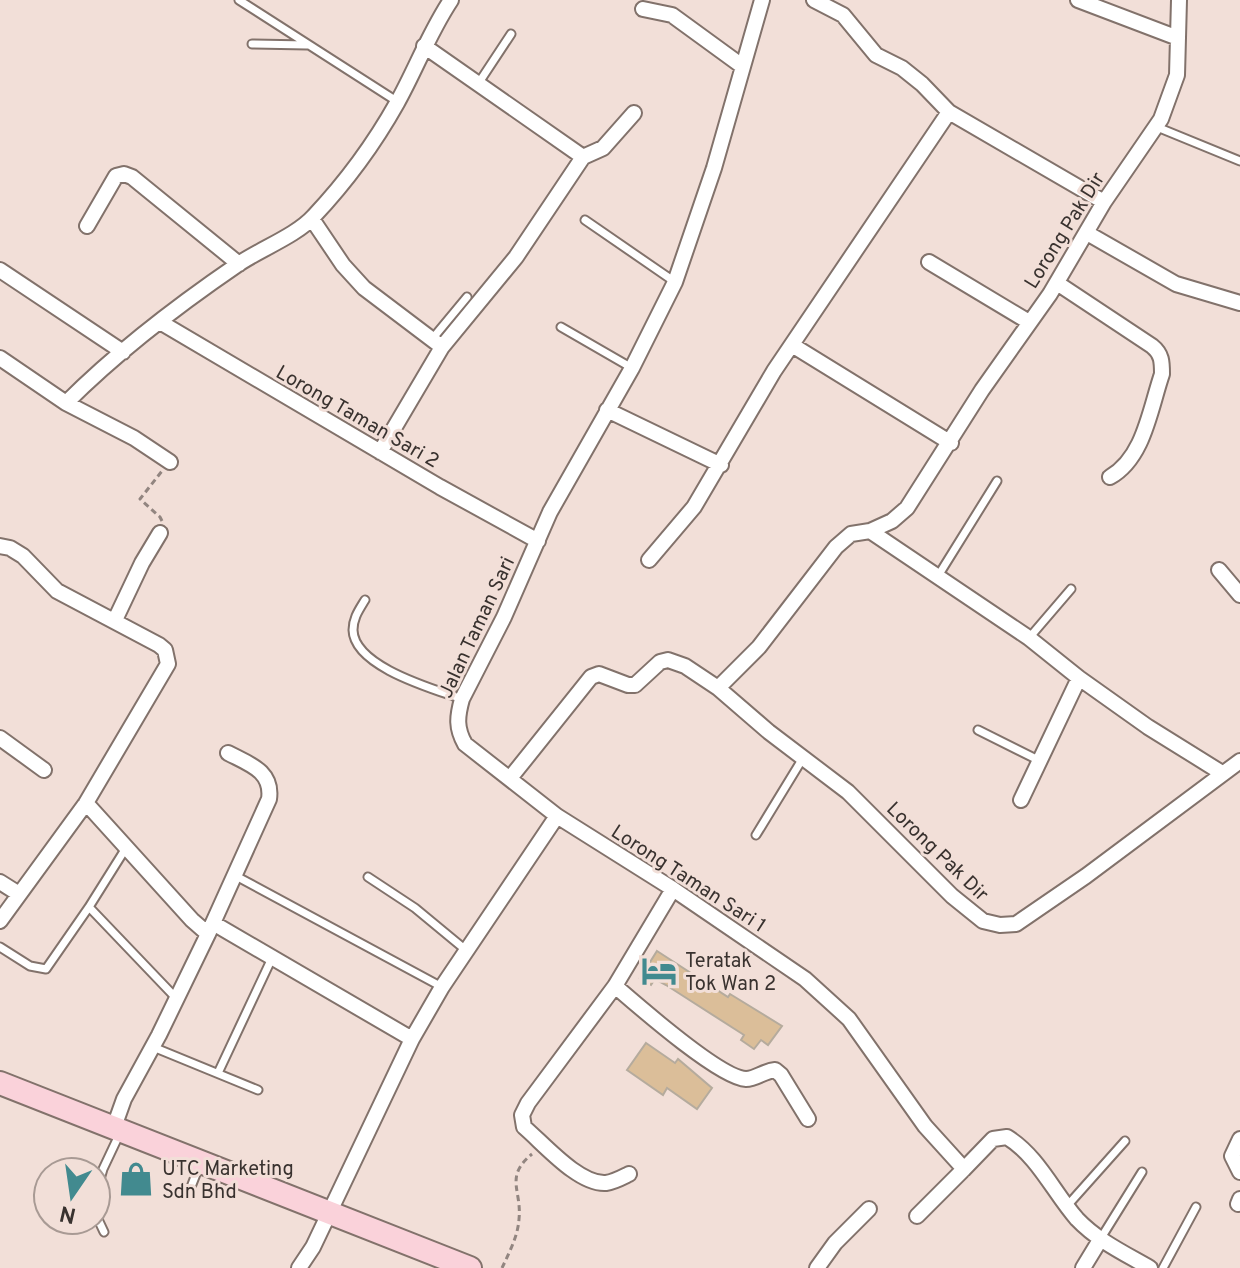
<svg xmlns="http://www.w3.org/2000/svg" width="1240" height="1268" font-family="Overpass,sans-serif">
<rect width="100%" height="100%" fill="#f2dfd8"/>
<path fill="#dbbe99" stroke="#b5ab9d" stroke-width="2" d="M657 951 728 997 730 994 782 1026 768 1045 761 1040 754 1049 741 1040 744 1035 666 985 655 979 651 985 640 978Z
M646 1043 675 1063 678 1059 712 1088 697 1109 667 1088 663 1095 627 1070Z"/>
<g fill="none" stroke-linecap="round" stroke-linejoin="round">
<g stroke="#82726b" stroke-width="11">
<path id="lane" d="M239 0 398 102
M252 44 307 45
M478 84 511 34
M1157 127 1240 161
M585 220 675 282
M561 327 632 368
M433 338 467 297
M938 576 997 481
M365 600C359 610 353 618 353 630 354 667 434 689 462 699
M1029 638 1071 589
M978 730 1040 761
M756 835 803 758
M126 848 89 907 176 998
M234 875 442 987
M368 877 415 908 467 951
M0 947 30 966 46 969 89 907
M153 1047 258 1090
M218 1073 272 958
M189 1192 200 1164
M96 1193 103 1169 120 1133
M1067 1206 1125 1141
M96 1215 104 1232
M1101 1238 1142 1172
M1163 1268 1196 1207"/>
</g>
<g stroke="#82726b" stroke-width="18">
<path id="street" d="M762 0 714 168 675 282 632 368 550 512 504 617 462 699C457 717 456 728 465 744L557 816 673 889 805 979 849 1019 925 1126 964 1169 993 1139 1007 1137C1038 1156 1054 1193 1077 1219 1098 1241 1124 1253 1150 1268
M814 0 843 15 876 55 902 68 922 84 949 112 1104 202
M1078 0 1178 38
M643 9 672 15 742 66
M424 46 583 157
M312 219 343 265 364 288 442 347
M87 226 116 176 124 174 132 177 239 264
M1087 233 1176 284 1240 303
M929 262 1029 322
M0 270 123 352
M1057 283 1152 346C1162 354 1162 362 1162 374 1150 409 1144 458 1110 477
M160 322 440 487 538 541
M792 345 951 443
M0 358 66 403 134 438 170 462
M66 403C117 352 177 306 237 265 260 249 296 236 314 216 346 182 374 144 397 103 416 69 429 33 451 0
M607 410 721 465
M380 452 442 347 516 257 583 157 603 148 634 113
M870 531 1029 638 1079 678 1148 727 1222 773
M0 546 10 548 23 556 57 591 159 645 165 650 168 664 86 803 0 921
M649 560 694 507 774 371 949 112
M1219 570 1240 595
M115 620 142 563 160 533
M718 688 759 647 836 547 851 534 870 531 892 521 907 508 982 390 1050 294 1104 202 1161 119 1177 75 1179 0
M0 738 44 770
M511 777 591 677 599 674 628 685H635L660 662 668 660 685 666 718 688 769 732 848 792 952 896 983 921 1000 925 1016 924 1086 876 1240 761
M1021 800 1079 678
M86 803 192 920 208 934
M0 882 19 894
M213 923 412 1039
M615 986C637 1005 720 1078 746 1079 756 1079 764 1071 775 1070L781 1075 808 1119
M114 1127 124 1099 159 1035 208 934 269 799C273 771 249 764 228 753
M1240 1139 1232 1156 1240 1172
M629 1174C621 1178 614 1182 606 1183 579 1185 544 1144 524 1127L522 1115 528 1103 615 986 673 889
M1238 1204 1240 1199
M917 1216 964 1169
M299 1268 313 1247 412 1039 442 987 557 816
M817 1268 835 1243 869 1209
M1083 1268 1100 1240"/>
</g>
<g stroke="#82726b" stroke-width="26">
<path id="secondary" d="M0 1083 470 1268"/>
</g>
<path stroke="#928580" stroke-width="3" stroke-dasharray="6 4" stroke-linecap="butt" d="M162 521 160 517 140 499 162 471
M502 1268C509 1253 518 1236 519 1219 522 1190 504 1177 532 1154"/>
<use href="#lane" stroke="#fff" stroke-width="7"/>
<use href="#street" stroke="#fff" stroke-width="14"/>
<use href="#secondary" stroke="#fad2da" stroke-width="22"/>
</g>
<defs>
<g id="hotel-bare" transform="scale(2.76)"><path d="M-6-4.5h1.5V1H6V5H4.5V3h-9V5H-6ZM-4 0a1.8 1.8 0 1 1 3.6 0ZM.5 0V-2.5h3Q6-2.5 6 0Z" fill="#428a8f" stroke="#f2dfd8" stroke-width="2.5" paint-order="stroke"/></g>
<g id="shop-bare" transform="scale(2.76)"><path d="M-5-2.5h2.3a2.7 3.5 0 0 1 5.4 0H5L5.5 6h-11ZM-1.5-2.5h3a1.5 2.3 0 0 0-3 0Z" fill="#428a8f" stroke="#f2dfd8" stroke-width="2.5" paint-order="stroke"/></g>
</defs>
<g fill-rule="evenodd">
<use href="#hotel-bare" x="659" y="971"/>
<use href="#shop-bare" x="136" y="1179"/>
</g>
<g text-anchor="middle" stroke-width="6" stroke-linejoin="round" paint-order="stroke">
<g font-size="20" fill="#39322f" stroke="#f2dfd8">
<text transform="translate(1064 230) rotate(-58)" y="7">Lorong Pak Dir</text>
<text transform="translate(358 416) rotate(30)" y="7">Lorong Taman Sari 2</text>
<text transform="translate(476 627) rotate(-65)" y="7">Jalan Taman Sari</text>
<text transform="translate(938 851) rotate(44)" y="7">Lorong Pak Dir</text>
<text transform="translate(689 878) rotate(33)" y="7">Lorong Taman Sari 1</text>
</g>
<g font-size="20" fill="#39322f" stroke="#f2dfd8" text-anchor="start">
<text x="685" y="967">Teratak<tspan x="685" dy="23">Tok Wan 2</tspan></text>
<text x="162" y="1175">UTC Marketing<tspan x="162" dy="23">Sdn Bhd</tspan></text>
</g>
</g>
<g transform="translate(72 1196) rotate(193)"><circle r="38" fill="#f2dfd8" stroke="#a89a94" stroke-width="2"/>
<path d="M0-6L14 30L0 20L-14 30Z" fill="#428a8f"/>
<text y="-12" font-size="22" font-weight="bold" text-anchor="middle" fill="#39322f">N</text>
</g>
</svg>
